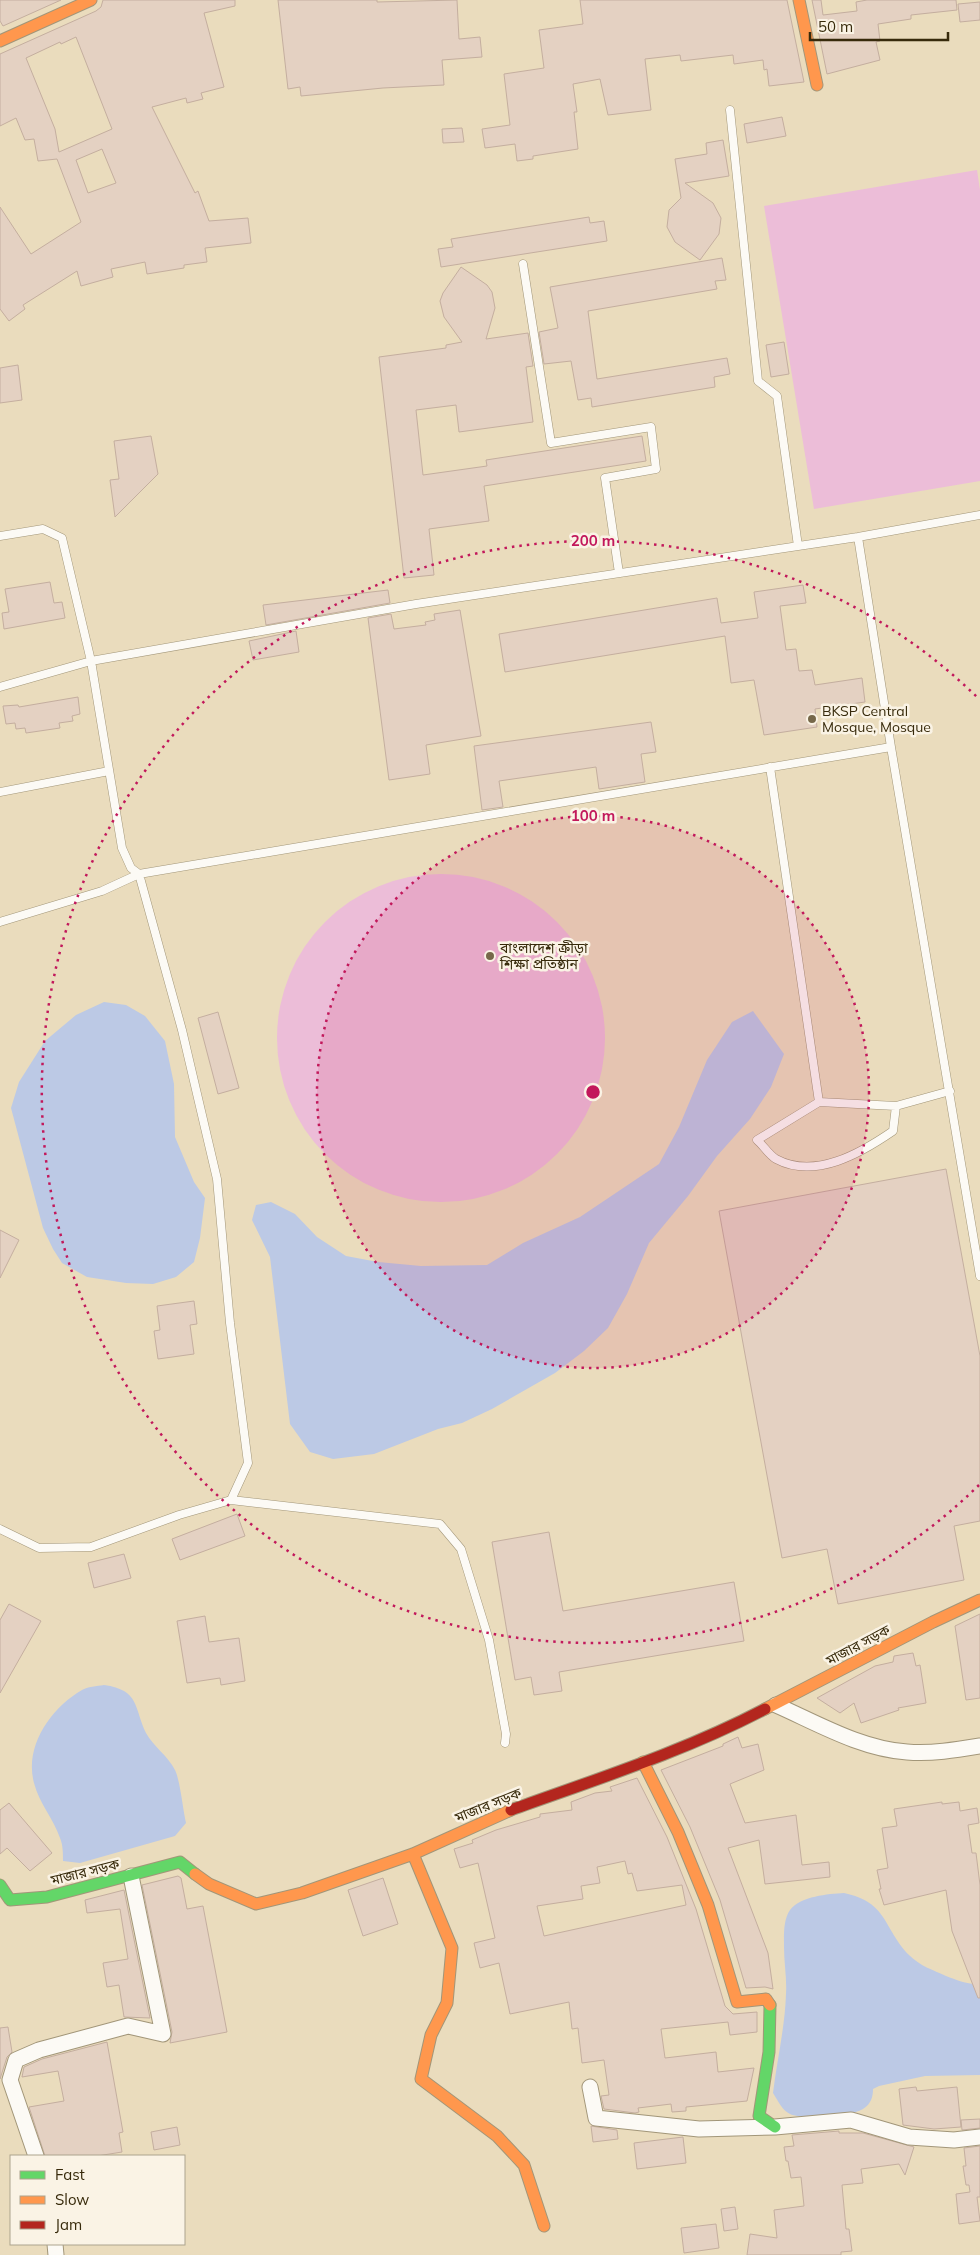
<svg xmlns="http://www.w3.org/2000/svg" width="980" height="2255" font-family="Mulish,'Noto Sans Bengali',sans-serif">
<rect width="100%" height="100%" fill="#eadcbd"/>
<path fill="#ecbdd8" d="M977 170 980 190V481L814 509 764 206Z
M277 1038a164 164 0 1 1 328 0a164 164 0 1 1-328 0Z"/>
<path fill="#bcc9e5" d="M104 1002 126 1005 145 1016 165 1041 174 1084 175 1137 194 1182 205 1198 200 1238 194 1262 176 1277 153 1284 126 1283 87 1277 62 1263 53 1249 43 1228 11 1108 19 1082 45 1041 76 1015Z
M753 1011 784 1054 771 1087 750 1119 717 1156 688 1196 649 1243 627 1294 608 1328 584 1351 555 1373 492 1409 462 1423 438 1429 374 1454 333 1459 310 1452 290 1424 270 1257 252 1220 256 1205 271 1202 295 1214 317 1237 346 1256 378 1262 421 1266 487 1265 523 1243 580 1217 659 1164 679 1127 707 1060 732 1022Z
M104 1685C140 1690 134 1708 146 1733 153 1746 168 1756 175 1770 180 1780 183 1810 186 1823L175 1836 80 1863 63 1861C63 1853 63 1845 60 1838 53 1818 39 1803 34 1783 24 1746 51 1708 82 1690 87 1687 97 1686 104 1685Z
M844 1893C888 1902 883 1928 909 1955 920 1966 933 1970 946 1976 957 1980 968 1985 980 1984V2075L925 2076 879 2086 873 2089C873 2097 871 2104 863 2109 852 2116 802 2120 790 2114 782 2110 778 2101 773 2093 777 2060 785 2027 786 1994 787 1979 784 1963 784 1947 784 1936 783 1920 790 1910 801 1896 828 1894 844 1893Z"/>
<path fill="#e4d1c2" stroke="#c4ae9f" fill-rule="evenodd" d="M0 0H61L3 26 0 21Z
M103 0H235V6L204 13 224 87 201 93 203 99 187 103 186 98 152 107 195 193 198 191 209 221 248 218 251 243 205 248 207 262 184 265V268L147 274 145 262 111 269 113 277 81 286 77 271 23 305 25 309 9 321 0 309V207L31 254 81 222 57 159 38 161 34 139 25 140 16 118 0 126V54L96 11 101 7ZM76 37 112 129 59 152 55 129 26 58 60 42 61 44ZM102 149 116 183 88 193 76 160Z
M278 0H377V2L457 0 459 39 480 37 482 57 442 60 444 85 383 88 301 96 300 87 288 89Z
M580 0H787L804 82 769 86 767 69 764 70 763 60 734 64 733 55 681 61 680 55 645 59 651 110 608 115 600 79 573 84 577 112H574L578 149 533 156V159L517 161 515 144 485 148 482 129 510 125 504 74 544 68 539 30 583 24Z
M812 0H821L823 15 857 11 856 2 867 0H956L957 10 911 15V19L878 24 880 41 876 42 880 60 827 74Z
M980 2V20L960 22 958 4Z
M782 117 786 136 747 143 744 124Z
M462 128 464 142 443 143 442 129Z
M723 140 729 176 685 183 713 203 721 218 719 234 700 260 675 242 667 227 669 210 681 198 675 159 707 154 706 143Z
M589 217 590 223 604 221 607 241 441 267 438 249 453 247 451 239Z
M722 258 726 280 715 281 717 289 588 311 597 379 727 358 730 374 714 377 715 387 592 407 591 398 578 400 571 361 544 364 539 332 558 328 550 287Z
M461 267 487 285 492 292 495 308 486 339 528 333 533 366 526 367 533 422 459 432 456 405 416 410 423 475 487 466 486 460 642 436 646 461 484 486 489 521 429 529 434 575 404 578 379 357 446 348V345L462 342 444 317 440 301 443 293Z
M784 342 789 374 771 377 766 345Z
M18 365 22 400 0 403V368Z
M151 436 158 474 115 517 110 480 119 479 114 441Z
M50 582 54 603 62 602 65 618 4 629 2 613 9 612 5 589Z
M803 585 806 603 780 606 786 650 796 649 799 671 812 670 815 685 862 678 865 702 815 709 817 727 764 735 754 680 731 683 725 636 505 672 499 634 717 598 721 623 758 618 754 592Z
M388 590 390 603 266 625 263 605Z
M460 610 481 736 426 745 430 774 389 780 368 618 391 614 394 629 426 625 425 622 435 620 434 614Z
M296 631 299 652 253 660 249 641Z
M78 697 80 714 72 716 73 721 59 723 60 728 26 733 25 728 16 729 15 723 6 724 3 706 18 705 19 707Z
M651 722 656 752 641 754 645 782 599 789 596 767 499 781 503 807 482 810 474 746Z
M218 1012 239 1088 218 1094 198 1018Z
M946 1169 980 1356V1521L954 1526 964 1580 838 1604 827 1549 782 1558 719 1211Z
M0 1230 19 1240 0 1278Z
M194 1301 197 1324 190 1325 194 1354 158 1359 154 1331 160 1330 157 1306Z
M237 1514 245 1536 180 1560 172 1539Z
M549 1532 563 1611 734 1582 744 1641 559 1672 562 1691 534 1695 531 1677 515 1680 492 1542Z
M124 1554 131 1578 94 1588 88 1563Z
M9 1604 41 1621 0 1693V1620Z
M980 1614V1698L966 1700 955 1626Z
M205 1616 209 1642 239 1638 245 1681 221 1685 220 1678 187 1683 177 1621Z
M913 1653 916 1666 920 1665 926 1703 898 1708 899 1710 861 1723 854 1703 840 1713 817 1698 875 1666 893 1662 894 1656Z
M738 1737 742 1748 758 1744 764 1770 730 1784 745 1823 796 1815 802 1865 829 1862 830 1877 765 1884 759 1840 728 1848 768 1953 773 1989 765 1987 746 1988 720 1900 690 1827 661 1770 723 1746V1744Z
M637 1778 667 1837 696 1909 725 2006 733 2014 757 2012V2032L730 2035 728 2022 661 2029 665 2058 716 2052 718 2072 754 2068 747 2101 686 2107V2111L672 2112 671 2104 638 2108 639 2112 635 2113 604 2109 601 2096 609 2095 604 2060 582 2063 578 2028 572 2029 569 2002 510 2014 499 1963 480 1968 474 1943 495 1938 478 1863 460 1868 454 1849 473 1843 472 1840 496 1830 540 1817V1814L572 1810 571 1802 595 1793 612 1791 610 1787ZM625 1861 628 1874 632 1873 637 1891 682 1885 686 1905 544 1936 537 1906 583 1899 581 1886 600 1883 597 1867Z
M942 1802V1804L959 1802 960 1811 977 1808 979 1823 968 1825 972 1853H976L980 1885V1998H978L952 1931 946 1890 884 1905 879 1889H881L877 1870 888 1868 882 1828 897 1826 894 1809Z
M9 1803 52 1853 30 1871 7 1848 0 1854V1810Z
M178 1876 181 1878 187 1909 203 1906 227 2032 170 2043 172 2032 142 1885Z
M383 1878 398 1924 363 1936 348 1890Z
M124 1890 150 2018 124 2017 119 1985 107 1987 103 1963 128 1959 120 1909 87 1913 85 1900Z
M8 2027 12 2052 7 2057 0 2079V2028Z
M107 2042 123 2132 119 2133 122 2152 97 2156H45L29 2107 64 2101 58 2071 22 2077 24 2067 42 2059Z
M916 2087 917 2091 957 2087 961 2127 934 2129 903 2125 899 2089Z
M980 2119V2128L962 2130 961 2120Z
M591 2126 617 2130 618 2139 593 2142Z
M177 2127 180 2145 154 2150 151 2132Z
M839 2131V2133H863L914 2147 905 2175 899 2164 861 2169 863 2183 842 2185 846 2229H849L852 2251 841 2252V2255H747L750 2234 777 2238 774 2210 804 2206 801 2177 791 2178 788 2161H786L784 2147 794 2146 792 2135Z
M683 2137 686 2163 637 2169 634 2143Z
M980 2146V2197H977L980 2221 959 2224 956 2194 970 2192 969 2185H966L963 2166H966L964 2148Z
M735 2207 738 2229 724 2231 721 2209Z
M716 2224 719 2248 684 2253 681 2228Z"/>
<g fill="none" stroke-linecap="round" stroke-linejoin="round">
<g stroke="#a29679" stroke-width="9">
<path id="lane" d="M730 110 758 381 777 396 798 546
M523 264 551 443 651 427 656 469 605 478 619 573
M0 536 43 529 62 538 91 661 122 848 131 868 139 874 891 747
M858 537 891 747 980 1276
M0 687 91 661 416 604 858 537 980 515
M770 767 819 1102 896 1106 950 1091
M0 792 109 771
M0 922 102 891 139 874 182 1030 217 1179 230 1323 248 1463 231 1500 179 1515 91 1547 39 1548 0 1529
M819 1102 757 1140C763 1145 769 1155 776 1159 815 1180 861 1153 893 1131L896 1106
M231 1500 440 1524 461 1549 489 1640 506 1734 505 1743"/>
</g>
<g stroke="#a29679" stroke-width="17">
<path id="street" d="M776 1705C817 1723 861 1749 907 1752 931 1754 956 1750 980 1746
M590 2087 596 2118 699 2129 775 2127 851 2120 909 2137 954 2140 980 2137
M36 2156 10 2080 16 2060 39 2050 128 2026 163 2034 131 1876
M55 2244 56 2255"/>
</g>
<g stroke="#a29679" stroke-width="13">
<path id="fast" d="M0 1885 10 1900 47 1897 180 1862 195 1874
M770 2005 769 2052 759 2116 775 2127"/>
</g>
<g stroke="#a29679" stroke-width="13">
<path id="slow" d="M799 0 817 85
M0 41 91 0
M765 1709 933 1622 980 1600
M643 1762 678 1832 708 1905 737 2002 766 1999 770 2005
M413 1854 452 1948 447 2003 431 2035 421 2079 497 2136 524 2165 544 2226
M195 1874 209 1884 256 1904 302 1893 413 1854 511 1810"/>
</g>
<g stroke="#a29679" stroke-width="13">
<path id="jam" d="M511 1810C597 1779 685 1751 765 1709"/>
</g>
<use href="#lane" stroke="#fcfaf5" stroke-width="8"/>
<use href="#street" stroke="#fcfaf5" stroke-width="15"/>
<use href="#fast" stroke="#63d668" stroke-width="11"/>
<use href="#slow" stroke="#ff974d" stroke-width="11"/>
<use href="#jam" stroke="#b3261e" stroke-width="11"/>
</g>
<circle cx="593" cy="1092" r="276" fill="#c2185b" fill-opacity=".12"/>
<g fill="none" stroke="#c2185b" stroke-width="2.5" stroke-dasharray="2.5 5">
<circle cx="593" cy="1092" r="276"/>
<path d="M979 1485A551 551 0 1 1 979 699"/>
</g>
<g fill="#766849" stroke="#faf3e5" stroke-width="2">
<circle cx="812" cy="719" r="5"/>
<circle cx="490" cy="956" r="5"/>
</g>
<g text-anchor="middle" stroke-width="5" stroke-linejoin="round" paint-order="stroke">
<g font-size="14" fill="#372a0b" stroke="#faf3e5" text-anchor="start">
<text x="822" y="716">BKSP Central<tspan x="822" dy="16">Mosque, Mosque</tspan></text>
<text x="500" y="953">বাংলাদেশ ক্রীড়া<tspan x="500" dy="16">শিক্ষা প্রতিষ্ঠান</tspan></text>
</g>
<g font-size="14" fill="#372a0b" stroke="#faf3e5">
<text transform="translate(858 1645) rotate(-28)" y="5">মাজার সড়ক</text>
<text transform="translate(488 1805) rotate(-22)" y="5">মাজার সড়ক</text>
<text transform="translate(85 1872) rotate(-14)" y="5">মাজার সড়ক</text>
</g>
</g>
<circle cx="593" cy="1092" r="8" fill="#c2185b" stroke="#faf3e5" stroke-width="2.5"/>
<g font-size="15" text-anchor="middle" font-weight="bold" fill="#c2185b" stroke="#faf3e5" stroke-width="5" stroke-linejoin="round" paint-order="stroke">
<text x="593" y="546">200 m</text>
<text x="593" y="821">100 m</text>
</g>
<rect x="10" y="2155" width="175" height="90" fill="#faf3e5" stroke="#aca38e"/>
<rect x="20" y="2171" width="25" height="8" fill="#63d668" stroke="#aca38e"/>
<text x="55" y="2180" font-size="15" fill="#372a0b">Fast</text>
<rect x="20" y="2196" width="25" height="8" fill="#ff974d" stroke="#aca38e"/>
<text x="55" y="2205" font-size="15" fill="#372a0b">Slow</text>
<rect x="20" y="2221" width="25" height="8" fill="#b3261e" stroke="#aca38e"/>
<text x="55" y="2230" font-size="15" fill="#372a0b">Jam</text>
<path d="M810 32v8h138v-8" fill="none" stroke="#372a0b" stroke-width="2.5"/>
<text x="818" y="32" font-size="15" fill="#372a0b" stroke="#faf3e5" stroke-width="4" paint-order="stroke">50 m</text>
</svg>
